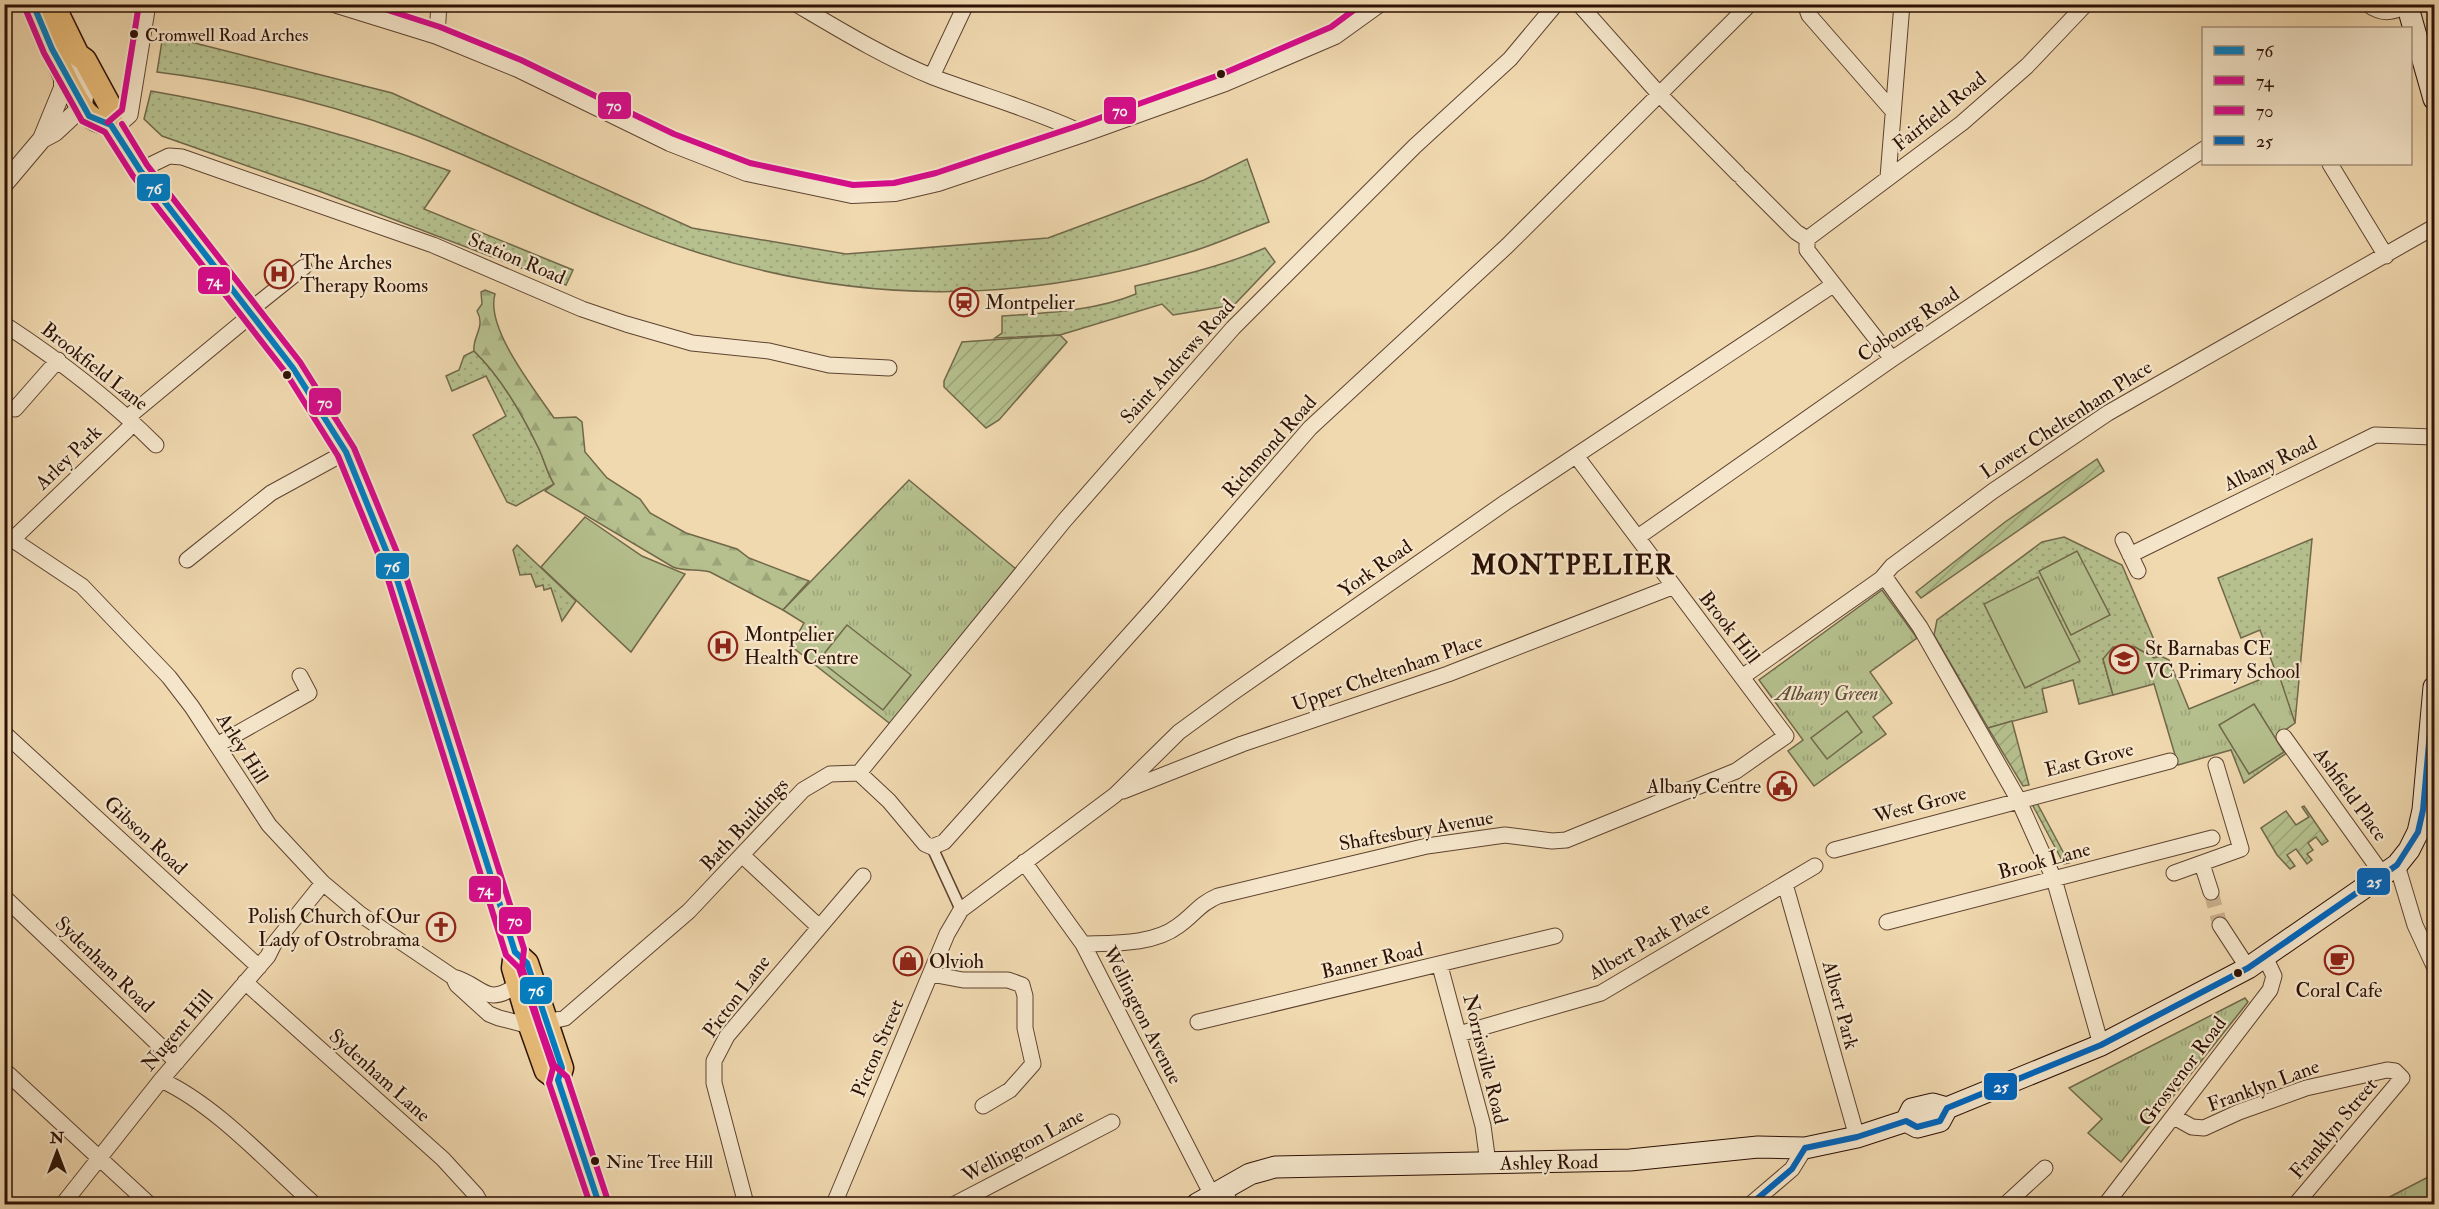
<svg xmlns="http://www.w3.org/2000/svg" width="2439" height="1209" font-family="'IM FELL Double Pica',serif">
<defs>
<pattern id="grass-dots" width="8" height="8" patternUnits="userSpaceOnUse" patternTransform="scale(1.5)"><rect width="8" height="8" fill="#b5c08e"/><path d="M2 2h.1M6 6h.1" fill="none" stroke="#9ca479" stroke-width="1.8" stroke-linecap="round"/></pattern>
<pattern id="forest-firs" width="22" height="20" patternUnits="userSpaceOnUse" patternTransform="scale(1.5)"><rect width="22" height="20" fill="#b5c08e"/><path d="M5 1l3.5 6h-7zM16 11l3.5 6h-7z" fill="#9ca479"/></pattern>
<pattern id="park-tufts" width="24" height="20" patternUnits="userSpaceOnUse" patternTransform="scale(1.5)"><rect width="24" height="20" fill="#b5c08e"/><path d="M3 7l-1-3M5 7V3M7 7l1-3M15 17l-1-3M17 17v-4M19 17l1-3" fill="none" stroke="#9ca479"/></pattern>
<pattern id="garden-furrows" width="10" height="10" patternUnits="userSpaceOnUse" patternTransform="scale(1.5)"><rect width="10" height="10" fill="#b5c08e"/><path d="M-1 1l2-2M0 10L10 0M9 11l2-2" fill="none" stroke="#9ca479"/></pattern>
</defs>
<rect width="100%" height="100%" fill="#f0d8af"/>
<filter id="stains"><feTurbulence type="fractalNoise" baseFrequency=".00333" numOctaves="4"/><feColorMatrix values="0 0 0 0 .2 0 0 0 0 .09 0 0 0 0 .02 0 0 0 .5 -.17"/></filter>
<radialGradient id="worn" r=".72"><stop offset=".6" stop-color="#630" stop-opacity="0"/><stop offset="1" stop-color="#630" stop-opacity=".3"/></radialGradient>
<path fill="url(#grass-dots)" stroke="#71684a" stroke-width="1.5" d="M163 35 392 93 692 228 846 254 1048 238 1204 180 1247 159 1269 222C1242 232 1215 245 1187 253 1019 305 857 305 690 250 594 219 505 169 411 134 329 103 243 83 157 72Z
M151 91C254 109 353 135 450 171L424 209 573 270 566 285 319 191 162 136 144 119Z
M1265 248 1275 262 1234 305 1173 315 1162 304 1060 335 995 338 1002 333V316C1046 313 1095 311 1136 294L1135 286C1180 276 1223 266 1265 248Z
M474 351C501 377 521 412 537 445 544 458 546 471 554 484L516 506 507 502 473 435 506 416 486 376 452 391 446 376 459 370 464 356Z
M2064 537 2122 565 2161 656 2154 658 2135 647 2103 659 2113 695 2079 704 2073 680 2042 689 2047 712 1988 728 1934 635 1937 620 2042 542Z
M2312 539 2295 723 2260 630 2241 638 2218 578Z
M517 545 576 601 562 621 551 588 544 590 543 585 536 587 531 574 520 575 513 550Z"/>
<path fill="url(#forest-firs)" stroke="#71684a" stroke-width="1.5" d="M485 290 495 294C485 328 535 390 554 418L576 417 582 422 585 452 607 478 640 499 650 513 686 533 737 549 749 558 809 581 783 610 710 572C698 568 685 572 673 567L545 491 554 484C546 471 544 458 537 445 521 412 501 377 474 351 472 337 486 327 477 311L482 304 481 292Z"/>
<path fill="url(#park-tufts)" stroke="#71684a" stroke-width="1.5" d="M909 480 1016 569 893 726 791 646 804 623 783 610Z
M2077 551 2110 615 2071 635 2039 571Z
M1882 590 1917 638 1870 672 1892 703 1873 717 1886 734 1814 786 1788 751 1803 740 1759 680Z
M2113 647H2135L2154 658 2161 656 2169 660 2189 709 2278 672 2295 723 2277 736 2288 752 2244 783 2231 750 2178 765 2154 684 2113 695 2103 659Z
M2245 998 2248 1002 2121 1162 2088 1133 2102 1119 2069 1088Z
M2434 1174V1204H2376Z"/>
<path fill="url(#garden-furrows)" stroke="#71684a" stroke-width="1.5" d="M1060 335 1067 342 999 420 986 428 944 387V381L962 342Z
M2097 459 2104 471 1921 598 1916 592 2005 522Z
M2012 721 2029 785 2023 786 1988 728Z
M2037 803 2069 863 2064 864 2032 804Z
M2304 806 2328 841 2322 845 2316 837 2308 843 2313 850 2307 854 2312 860 2307 864 2296 849 2287 855 2295 866 2290 869 2277 855 2261 828 2286 811 2296 825 2309 817 2302 807Z"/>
<path fill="#b5c08e" stroke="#71684a" stroke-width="1.5" d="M585 517 642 556 685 574 631 652 541 567Z
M2038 577 2080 661 2025 688 1984 604Z
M847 625 911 675 883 710 819 660Z
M2254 704 2284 752 2249 774 2219 725Z
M1847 711 1862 732 1827 759 1811 738Z"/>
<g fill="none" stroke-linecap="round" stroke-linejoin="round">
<path stroke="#c9b08d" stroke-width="15" stroke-dasharray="15 8" stroke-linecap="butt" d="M2211 892 2220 925"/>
<g stroke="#5e4330" stroke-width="13">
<path id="pedestrian" d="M932 847 961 910"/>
</g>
<g stroke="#5e4330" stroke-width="17">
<path id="minor" d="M796 4C840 30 886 58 933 77 983 96 1035 110 1083 133
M1579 4 1659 94 1738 174
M1805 4 1809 15 1892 110
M2367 4C2382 15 2391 13 2407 6
M437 35 439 4
M932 76 966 4
M114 129 130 115 148 4
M2330 164 2386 256
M140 170 169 156 182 157 433 245 582 309 626 324 692 343 769 351 829 365 889 368
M1888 177 1902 4
M1742 178 1796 232 1807 239V250L1892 359
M1807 239 1962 123 2027 66 2086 4
M249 311 304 267
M4 324C59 360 110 399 156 445
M15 409 58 360
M128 417 251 315
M4 534 82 586 169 677 192 707 269 825 323 883 360 914 453 977C483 985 485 1008 517 985
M1638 537 1892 359 2204 149
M13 539 127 430
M2123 540 2138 571
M2130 555 2375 435 2434 437
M187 560 271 493 346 452
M1881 579 1887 580 1920 627 2018 799 2054 879 2101 1045
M1742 677 1881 579 1892 566 1993 491 2108 413 2434 227
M4 733 259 967
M2284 737 2383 875
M217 745 309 693 300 676
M859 773 1064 521 1233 328 1415 146 1510 59 1556 4
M1123 791 1242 744 1448 674 1672 587
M1834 850 2170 761
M743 856 818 926
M1024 862 1083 944 1212 1195
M2202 864 2211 892
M2397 865 2415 925 2434 966
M2174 873 2241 849 2216 765
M1785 884 1857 1137
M4 897 177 1062
M1887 922 2212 838
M2220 925 2248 968
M1083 944C1113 943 1153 945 1178 926 1194 915 1199 904 1218 896L1427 846 1505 835 1552 841 1566 840 1736 771 1786 736 1577 457
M1440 966 1483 1126 1488 1163
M931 974 963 980H1008L1022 985 1025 996V1028L1033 1064 1010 1090 983 1106
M453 977 457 985 489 1014 499 1018 530 1026 565 1018 689 911 803 790 830 774 859 773 889 801 925 844 932 847 944 842 1157 604 1310 428 1507 246 1750 4
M245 982 443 1159 476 1195 481 1204
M1198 1022 1555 936
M1459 1034 1601 993 1815 866
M4 1070 149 1204
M161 1080C216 1105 269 1164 314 1204
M2174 1117 2192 1127 2204 1128 2239 1112 2306 1088 2387 1070 2395 1071 2402 1078 2296 1204
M1221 1190 1232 1204
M63 1204 161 1080 268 956 274 944 323 883
M746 1204 714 1083V1061L727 1036 863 876
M834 1204 947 934 961 910 1115 795 1179 732 1231 694 1506 502 1833 285
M955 1204 1112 1122
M1751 1204 1792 1169 1805 1148
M2006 1204 2045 1168
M2106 1204 2270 990 2274 976 2265 957"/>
</g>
<g stroke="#5e4330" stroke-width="20">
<path id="tertiary" d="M337 4 437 35 518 68 670 142 747 172 852 194 895 192 938 182 1083 133 1225 82 1335 35 1378 4
M42 139 63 88V71
M4 184 42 139 55 132 83 106 85 88 78 59"/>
</g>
<g stroke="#2d1106" stroke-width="23">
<path id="secondary" d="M2407 4 2434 99
M1906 1121 1917 1127 1940 1121 1947 1108
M1197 1204 1250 1174 1275 1167 1630 1160 1758 1147 1805 1148 1857 1137 1906 1121 1912 1109 1933 1104 1947 1108 2101 1045 2248 968 2397 865 2409 850 2418 832 2423 810 2434 687"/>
</g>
<g stroke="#2d1106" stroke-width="25">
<path id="primary" d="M33 4C42 26 74 104 90 116 95 121 105 123 111 125
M53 4 78 55 85 60 110 106 111 125 140 170 293 368 346 452 394 570 515 952 513 968 530 1026 546 1071 558 1080 599 1204
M515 952 527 963 562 1068 558 1080"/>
</g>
<use href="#pedestrian" stroke="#f5e6cb" stroke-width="10"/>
<use href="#minor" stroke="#f5e6cb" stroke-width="15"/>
<use href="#tertiary" stroke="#f5e6cb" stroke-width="18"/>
<use href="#secondary" stroke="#f5e6cb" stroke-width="21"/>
<use href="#primary" stroke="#e8bc78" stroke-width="22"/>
<g stroke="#f5e6cb" stroke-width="10">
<path id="bus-1" d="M33 4 52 49 89 116 111 125 140 170 293 368 346 452 394 570 515 952 527 963 562 1068 558 1080 599 1204"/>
</g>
<g stroke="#f5e6cb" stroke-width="10">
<path id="bus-2" d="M25 8 44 53 82 121 105 132 133 176 286 373 338 456 386 573 506 955 519 968 553 1068 549 1083 590 1204"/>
</g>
<g stroke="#f5e6cb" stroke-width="10">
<path id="bus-3" d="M369 4 440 27 521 60 674 134 750 163 853 185 894 183 936 173 1080 125 1222 74 1331 27 1362 4
M108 122 122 110 139 4
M122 124 147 165 300 362 354 448 403 567 524 949 522 967 539 1023 554 1065 567 1077 608 1201"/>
</g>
<g stroke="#f5e6cb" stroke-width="10">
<path id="bus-4" d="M1805 1148 1857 1137 1906 1121 1917 1127 1940 1121 1947 1108 2101 1045 2248 968 2397 865 2418 832 2423 810 2434 687
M1751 1204 1792 1169 1805 1148"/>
</g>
<use href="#bus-1" stroke="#007ec5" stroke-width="6"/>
<use href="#bus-2" stroke="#d70b8c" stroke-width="6"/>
<use href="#bus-3" stroke="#d70b8c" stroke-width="6"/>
<use href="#bus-4" stroke="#0065bd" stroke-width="6"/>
</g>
<defs>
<g id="hospital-ring" transform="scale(1.5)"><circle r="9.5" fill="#f5e6cb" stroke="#8f2418" stroke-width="1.5"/><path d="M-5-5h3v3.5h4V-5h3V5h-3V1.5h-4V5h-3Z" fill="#8f2418"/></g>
<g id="station-ring" transform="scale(1.5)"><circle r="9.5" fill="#f5e6cb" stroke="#8f2418" stroke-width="1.5"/><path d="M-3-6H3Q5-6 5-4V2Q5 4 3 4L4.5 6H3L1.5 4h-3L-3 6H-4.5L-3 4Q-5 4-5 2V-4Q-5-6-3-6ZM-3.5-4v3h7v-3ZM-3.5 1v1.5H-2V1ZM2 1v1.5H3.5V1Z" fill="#8f2418"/></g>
<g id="school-ring" transform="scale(1.5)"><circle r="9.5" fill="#f5e6cb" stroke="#8f2418" stroke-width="1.5"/><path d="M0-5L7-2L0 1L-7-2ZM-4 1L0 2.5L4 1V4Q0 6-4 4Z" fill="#8f2418"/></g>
<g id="civic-ring" transform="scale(1.5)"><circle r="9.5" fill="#f5e6cb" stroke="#8f2418" stroke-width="1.5"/><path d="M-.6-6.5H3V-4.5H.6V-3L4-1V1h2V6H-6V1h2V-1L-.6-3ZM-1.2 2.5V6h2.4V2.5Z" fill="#8f2418"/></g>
<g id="church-ring" transform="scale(1.5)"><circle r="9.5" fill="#f5e6cb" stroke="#8f2418" stroke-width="1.5"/><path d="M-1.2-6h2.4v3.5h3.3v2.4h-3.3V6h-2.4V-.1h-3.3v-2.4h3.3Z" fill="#8f2418"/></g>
<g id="cafe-ring" transform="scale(1.5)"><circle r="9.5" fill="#f5e6cb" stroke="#8f2418" stroke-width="1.5"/><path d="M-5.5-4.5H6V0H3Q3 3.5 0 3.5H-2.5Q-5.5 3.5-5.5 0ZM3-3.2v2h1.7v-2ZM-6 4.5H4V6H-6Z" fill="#8f2418"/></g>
<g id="shop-ring" transform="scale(1.5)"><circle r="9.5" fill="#f5e6cb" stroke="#8f2418" stroke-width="1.5"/><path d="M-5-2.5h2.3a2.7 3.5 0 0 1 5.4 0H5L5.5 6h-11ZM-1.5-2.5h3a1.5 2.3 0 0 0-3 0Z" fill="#8f2418"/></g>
</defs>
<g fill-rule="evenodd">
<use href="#hospital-ring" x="279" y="274"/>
<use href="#station-ring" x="964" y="302"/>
<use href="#hospital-ring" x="723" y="646"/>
<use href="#school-ring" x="2124" y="659"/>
<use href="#civic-ring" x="1782" y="786"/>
<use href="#church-ring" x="441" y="927"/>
<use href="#cafe-ring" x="2339" y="960"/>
<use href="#shop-ring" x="908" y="961"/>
</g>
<g fill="#2d1106" stroke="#f5e6cb" stroke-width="2">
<circle cx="134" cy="34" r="5"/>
<circle cx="1221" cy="74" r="5"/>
<circle cx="287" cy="375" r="5"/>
<circle cx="2238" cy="973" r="5"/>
<circle cx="595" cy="1161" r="5"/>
</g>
<g text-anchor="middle" stroke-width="4.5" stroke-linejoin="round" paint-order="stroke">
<g font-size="18" fill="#2d1106" stroke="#f5e6cb" text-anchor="start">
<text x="145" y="41">Cromwell Road Arches</text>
<text x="606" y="1168">Nine Tree Hill</text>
</g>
<g font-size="20" fill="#2d1106" stroke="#f5e6cb">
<text transform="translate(1939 111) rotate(-39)" y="7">Fairfield Road</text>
<text transform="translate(517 258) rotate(23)" y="7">Station Road</text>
<text transform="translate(1908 324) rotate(-34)" y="7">Cobourg Road</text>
<text transform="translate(1177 361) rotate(-48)" y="7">Saint Andrews Road</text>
<text transform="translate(95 366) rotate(38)" y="7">Brookfield Lane</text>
<text transform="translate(2066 419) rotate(-33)" y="7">Lower Cheltenham Place</text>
<text transform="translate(1269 446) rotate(-48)" y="7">Richmond Road</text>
<text transform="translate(68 457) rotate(-44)" y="7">Arley Park</text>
<text transform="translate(2270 463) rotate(-26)" y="7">Albany Road</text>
<text transform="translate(1375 568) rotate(-35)" y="7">York Road</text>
<text transform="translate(1730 627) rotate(52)" y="7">Brook Hill</text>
<text transform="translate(1387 672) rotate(-19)" y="7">Upper Cheltenham Place</text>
<text transform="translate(243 748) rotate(58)" y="7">Arley Hill</text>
<text transform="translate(2089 759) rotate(-14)" y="7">East Grove</text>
<text transform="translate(2351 794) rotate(54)" y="7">Ashfield Place</text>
<text transform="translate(1920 804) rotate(-15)" y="7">West Grove</text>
<text transform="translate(744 824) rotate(-47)" y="7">Bath Buildings</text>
<text transform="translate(1416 830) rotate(-10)" y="7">Shaftesbury Avenue</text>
<text transform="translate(146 835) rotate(43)" y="7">Gibson Road</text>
<text transform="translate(2044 860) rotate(-15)" y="7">Brook Lane</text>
<text transform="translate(1649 940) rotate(-30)" y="7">Albert Park Place</text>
<text transform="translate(1372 960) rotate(-13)" y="7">Banner Road</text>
<text transform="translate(105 964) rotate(44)" y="7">Sydenham Road</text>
<text transform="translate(736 996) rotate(-53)" y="7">Picton Lane</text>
<text transform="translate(1841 1005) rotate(75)" y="7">Albert Park</text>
<text transform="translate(1143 1015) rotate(63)" y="7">Wellington Avenue</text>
<text transform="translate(177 1030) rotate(-50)" y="7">Nugent Hill</text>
<text transform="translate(877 1048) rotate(-67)" y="7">Picton Street</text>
<text transform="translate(1486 1059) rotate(76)" y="7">Norrisville Road</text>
<text transform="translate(2182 1071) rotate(-53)" y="7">Grosvenor Road</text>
<text transform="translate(380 1075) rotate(42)" y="7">Sydenham Lane</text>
<text transform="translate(2263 1085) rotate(-20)" y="7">Franklyn Lane</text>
<text transform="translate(2333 1128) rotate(-50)" y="7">Franklyn Street</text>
<text transform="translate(1023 1145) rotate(-28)" y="7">Wellington Lane</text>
<text transform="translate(1549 1162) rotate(-1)" y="7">Ashley Road</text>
</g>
<g font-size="20" fill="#2d1106" stroke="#f5e6cb" text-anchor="start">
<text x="300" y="269">The Arches<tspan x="300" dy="23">Therapy Rooms</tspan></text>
<text x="985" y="309">Montpelier</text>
<text x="744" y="641">Montpelier<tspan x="744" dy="23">Health Centre</tspan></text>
<text x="2145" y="655">St Barnabas CE<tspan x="2145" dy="23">VC Primary School</tspan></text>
<text x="1761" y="793" text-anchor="end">Albany Centre</text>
<text x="420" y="923" text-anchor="end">Polish Church of Our<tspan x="420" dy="23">Lady of Ostrobrama</tspan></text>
<text x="929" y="968">Olvioh</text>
<text x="2339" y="997" text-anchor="middle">Coral Cafe</text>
</g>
<g font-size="20" font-style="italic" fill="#5d4e36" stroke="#f5e6cb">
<text x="1827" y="700">Albany Green</text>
</g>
<g font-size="26" font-weight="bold" letter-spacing="1.5" fill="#2d1106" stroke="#f5e6cb">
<text x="1573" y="574">MONTPELIER</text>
</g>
</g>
<g stroke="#f5e6cb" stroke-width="2">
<rect x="597" y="91" width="35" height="29" rx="6" fill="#d70b8c"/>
<rect x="1103" y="96" width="34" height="29" rx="6" fill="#d70b8c"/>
<rect x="136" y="173" width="35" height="29" rx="6" fill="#007ec5"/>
<rect x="197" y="266" width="34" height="29" rx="6" fill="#d70b8c"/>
<rect x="308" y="387" width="34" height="29" rx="6" fill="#d70b8c"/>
<rect x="375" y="552" width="35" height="28" rx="6" fill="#007ec5"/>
<rect x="2356" y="867" width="35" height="29" rx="6" fill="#0065bd"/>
<rect x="468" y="875" width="34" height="28" rx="6" fill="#d70b8c"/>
<rect x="498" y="906" width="34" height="29" rx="6" fill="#d70b8c"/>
<rect x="519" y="976" width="34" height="29" rx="6" fill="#007ec5"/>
<rect x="1983" y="1072" width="35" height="29" rx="6" fill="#0065bd"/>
</g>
<g font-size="16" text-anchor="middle" font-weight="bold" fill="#fff">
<text x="614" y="111">70</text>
<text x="1120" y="116">70</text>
<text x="154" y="194">76</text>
<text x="214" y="286">74</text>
<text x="325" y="408">70</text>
<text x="392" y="572">76</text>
<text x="2374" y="887">25</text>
<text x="485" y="895">74</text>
<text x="515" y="926">70</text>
<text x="536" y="996">76</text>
<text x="2001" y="1092">25</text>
</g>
<rect width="2439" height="1209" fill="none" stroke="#f0d8af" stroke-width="24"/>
<rect x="6" y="6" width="2427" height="1197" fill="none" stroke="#2d1106" stroke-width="3"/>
<rect x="12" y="12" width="2415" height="1185" fill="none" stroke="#2d1106" stroke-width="1.5"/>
<rect x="2202" y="27" width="210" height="138" fill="#f5e6cb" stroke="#a5917c" stroke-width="1.5"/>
<rect x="2214" y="46" width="30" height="9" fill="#007ec5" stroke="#a5917c" stroke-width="1.5"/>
<text x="2256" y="57" font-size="18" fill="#2d1106">76</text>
<rect x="2214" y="76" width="30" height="9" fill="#d70b8c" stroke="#a5917c" stroke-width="1.5"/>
<text x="2256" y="87" font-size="18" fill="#2d1106">74</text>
<rect x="2214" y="106" width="30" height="9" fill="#d70b8c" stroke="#a5917c" stroke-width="1.5"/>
<text x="2256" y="117" font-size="18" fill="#2d1106">70</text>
<rect x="2214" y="136" width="30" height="9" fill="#0065bd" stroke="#a5917c" stroke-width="1.5"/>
<text x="2256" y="147" font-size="18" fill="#2d1106">25</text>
<g transform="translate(57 1152)" stroke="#f5e6cb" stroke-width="4.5" paint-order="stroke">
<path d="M0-4.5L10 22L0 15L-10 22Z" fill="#2d1106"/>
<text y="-9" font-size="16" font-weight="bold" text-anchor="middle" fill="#2d1106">N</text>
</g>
<rect width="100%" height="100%" filter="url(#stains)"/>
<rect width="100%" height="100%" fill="url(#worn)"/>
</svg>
